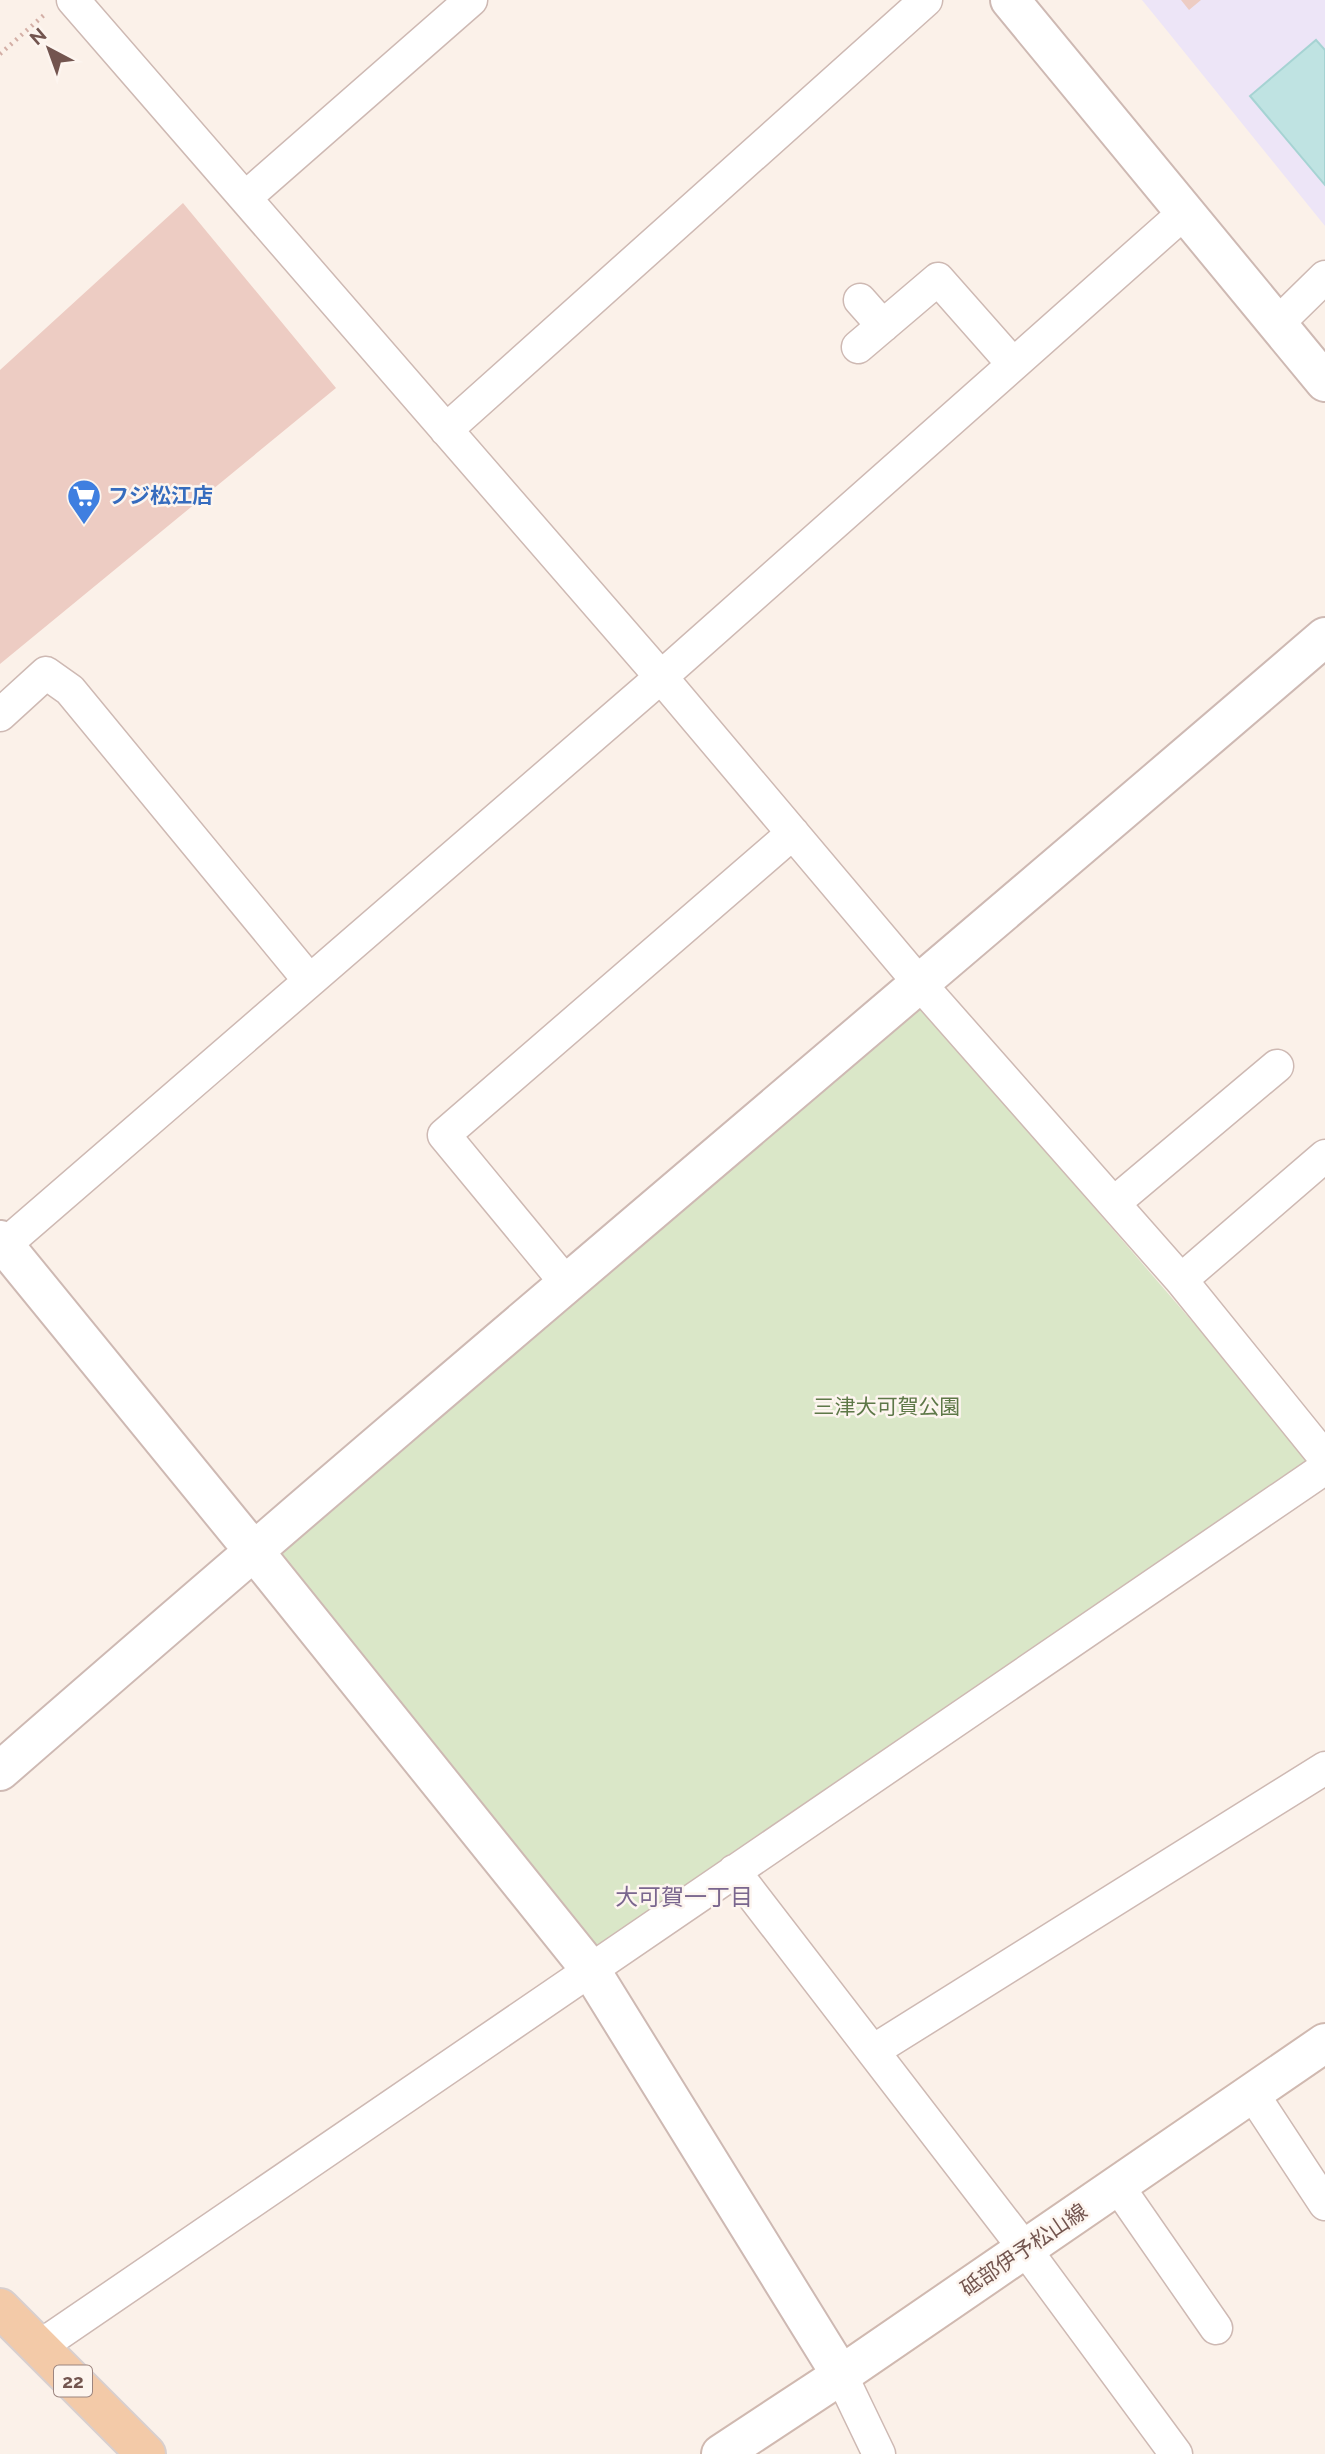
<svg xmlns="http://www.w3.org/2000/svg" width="1325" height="2454" font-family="Raleway,'Noto Sans JP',sans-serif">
<rect width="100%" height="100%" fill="#fbf1e9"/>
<path fill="#ede5f7" d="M1142 0H1325V226L1164 27Z"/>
<path fill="#dae7c8" d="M918 1003 1314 1463 593 1955 271 1554Z"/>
<path fill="#bfe3e2" stroke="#a6d3d3" stroke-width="2" d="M1316 40 1325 50V185L1250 96Z"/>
<path fill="#edccc3" d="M1181 0H1201L1189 10Z
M183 203 336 388 0 664V370Z"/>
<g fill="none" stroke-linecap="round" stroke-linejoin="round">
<g stroke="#ceb9b3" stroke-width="35">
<path id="minor" d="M73 0 661 677 921 985 1181 1280 1325 1458
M245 198 471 0
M860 300 883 326
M1277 324 1325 277
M858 347 938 279 1013 364
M446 430 926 0
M0 715 46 673 70 690 309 980
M1114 1203 1277 1066
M0 1249 661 677 1184 213
M1181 1280 1325 1156
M567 1284 444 1135 793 833
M734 1871 1025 2249 1176 2454
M873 2051 1325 1768
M1252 2093 1325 2204
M1117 2185 1216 2328
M39 2347 1325 1468
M841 2375 879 2454"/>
</g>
<g stroke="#ceb9b3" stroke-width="42">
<path id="tertiary" d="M1010 0 1325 382
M0 1240 253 1550 590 1969 841 2375
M0 1771C438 1389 884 1016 1325 637"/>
</g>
<g stroke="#d0b9b0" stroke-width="42">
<path id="secondary" d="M721 2454 841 2375 1325 2043"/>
</g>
<g stroke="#d8cfce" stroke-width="42">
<path id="primary" d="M0 2308 146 2454"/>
</g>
<path stroke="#d3afa6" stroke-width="4.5" stroke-dasharray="2 5" stroke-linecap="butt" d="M0 54 44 15"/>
<use href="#minor" stroke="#fff" stroke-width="32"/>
<use href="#tertiary" stroke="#fff" stroke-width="38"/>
<use href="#secondary" stroke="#fff" stroke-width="38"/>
<use href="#primary" stroke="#f3caa8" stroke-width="38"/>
</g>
<defs>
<g id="supermarket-pin" transform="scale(1.75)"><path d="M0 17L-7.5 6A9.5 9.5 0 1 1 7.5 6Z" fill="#3f7fe0" stroke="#fdf5ef"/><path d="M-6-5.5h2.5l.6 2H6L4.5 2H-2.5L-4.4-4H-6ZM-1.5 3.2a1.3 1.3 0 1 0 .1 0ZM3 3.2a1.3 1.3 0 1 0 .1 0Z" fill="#fff"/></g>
</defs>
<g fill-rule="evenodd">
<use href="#supermarket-pin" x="84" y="496"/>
</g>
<g text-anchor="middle" stroke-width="5" stroke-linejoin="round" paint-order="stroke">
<rect fill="#fdf5ef" stroke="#9c857f" stroke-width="2" x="54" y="2365.5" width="38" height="31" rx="5"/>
<g font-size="19" font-weight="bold" fill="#73554f">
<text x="73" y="2388">22</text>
</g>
<g font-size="21" font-weight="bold" fill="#366cbe" stroke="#fdf5ef" text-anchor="start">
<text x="108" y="503">フジ松江店</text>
</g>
<g font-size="21" fill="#5e7848" stroke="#fdf5ef">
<text x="887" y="1414">三津大可賀公園</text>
</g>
<g font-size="21" fill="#73554f" stroke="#fdf5ef">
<text transform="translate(1024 2250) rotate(-34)" y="7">砥部伊予松山線</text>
</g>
<g font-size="23" fill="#7a668e" stroke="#fdf5ef">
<text x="684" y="1905">大可賀一丁目</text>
</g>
</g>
<g transform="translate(49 49) rotate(319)" stroke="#fdf5ef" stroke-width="5" paint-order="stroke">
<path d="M0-5L12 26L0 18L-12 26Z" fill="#73554f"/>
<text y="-10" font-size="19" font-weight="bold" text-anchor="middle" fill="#73554f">N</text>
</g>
</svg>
